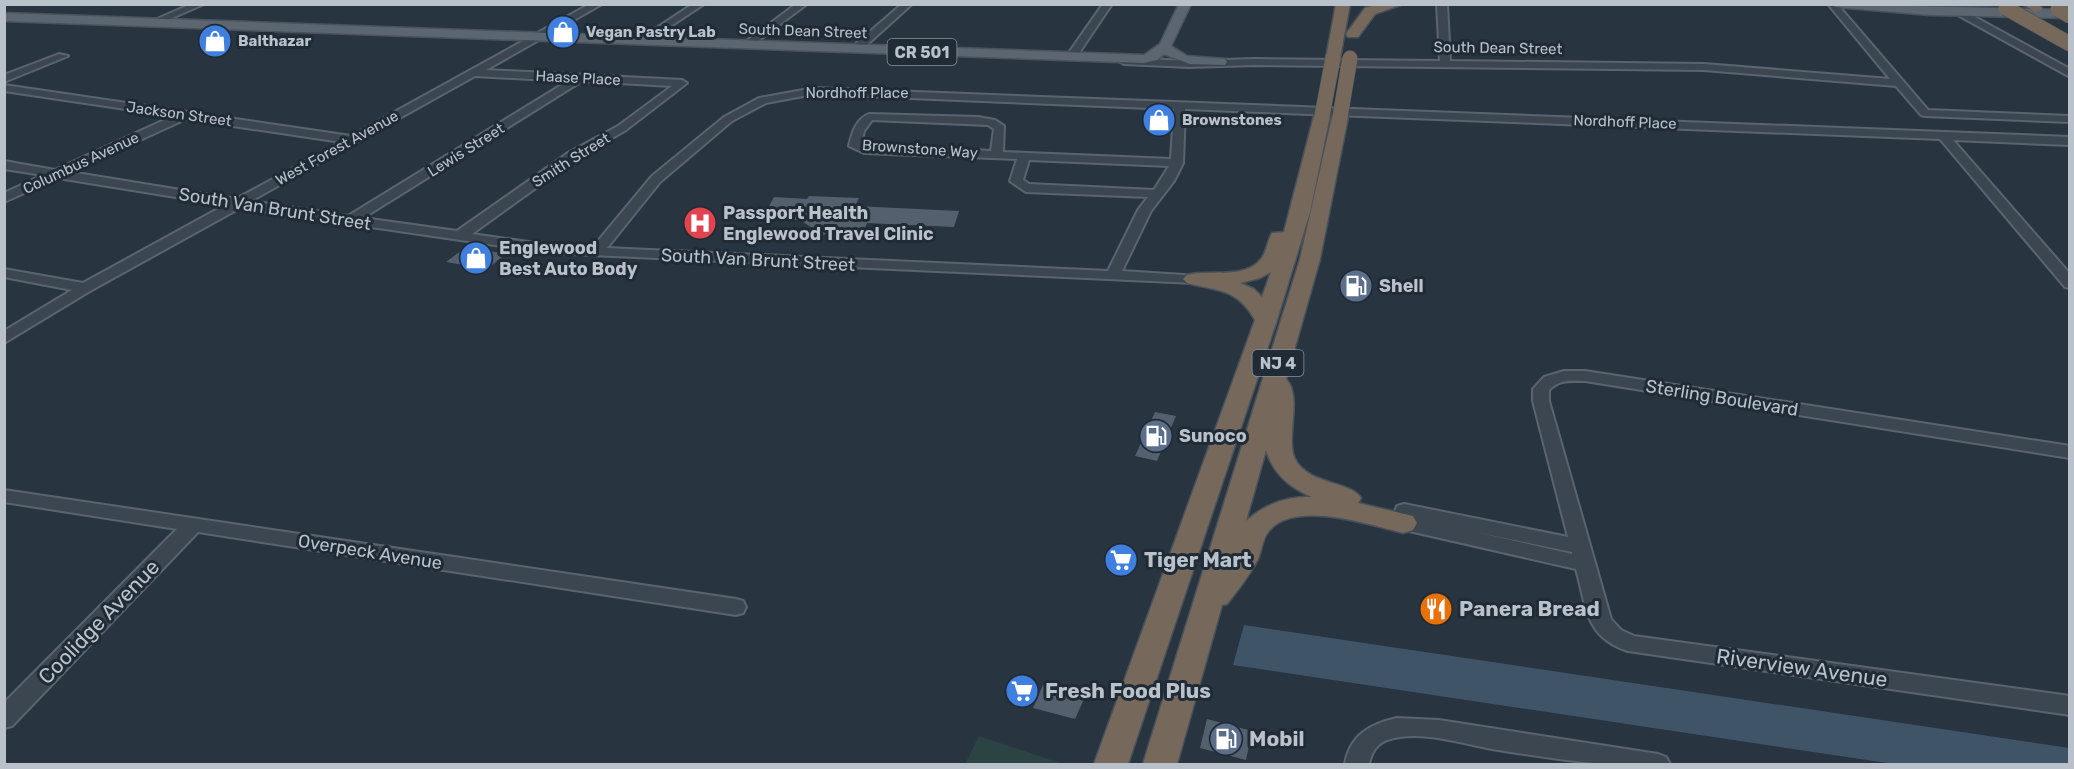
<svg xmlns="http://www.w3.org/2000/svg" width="2074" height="769" font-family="Rubik,sans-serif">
<rect width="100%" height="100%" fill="#283540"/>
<path fill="#2b4342" d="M979 736 1063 764H965Z"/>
<path fill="#405468" d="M1244 625 2069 748V764H1894L1233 665Z"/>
<path fill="#54606e" d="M809 196 859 198 855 206 959 211 954 227 867 223 864 230 839 229 823 235 800 220 762 219 774 197 807 199Z
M466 247 506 254 487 269 446 262Z
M1155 412 1176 416 1157 461 1135 456Z
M1043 685 1085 697 1075 719 1033 708Z
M1207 719 1252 731 1246 760 1200 748Z"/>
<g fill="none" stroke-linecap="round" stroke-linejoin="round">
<g stroke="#5a646e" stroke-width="4">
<path id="minor" d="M191 4H204L156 25 148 23Z
M590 4H602L486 70 682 80 687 83 626 130 576 159 472 234 549 245 593 247 652 176 724 117 759 98 814 88 2070 137V145L1953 140 2070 274V288L2065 287 1940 139 1185 109 1183 163 1174 181 1151 211 1122 271 1199 276 1201 279 1194 283 549 253 240 208 90 291 4 343V331L72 290 4 277V269L83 283 225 205 58 178 4 202V193L43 175 4 169V161L55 170 173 116 4 91V85L351 136ZM475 76 568 81 348 216 251 201ZM582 81 672 86 618 126 568 153 457 231 363 218ZM814 94 1174 109 1171 159 1003 152 1004 126 995 120 978 117 869 114C856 119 852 133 849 146L864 153 1017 159 1010 181 1026 192 1148 197 1138 210 1108 271 607 248 660 182 732 121 766 103ZM186 119 341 142 236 199 70 172ZM872 120 988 125 994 129 991 151 861 144 864 131ZM1029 160 1169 166 1154 190 1029 184 1023 180Z
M693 4H704L645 43 637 41Z
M796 4H807L750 47H744V43Z
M902 4H912L860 51H852V47Z
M1103 4H1112L1075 59H1067L1066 57Z
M1437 4H1447L1450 61 1704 64 1890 79 1828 4H1837L1928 110 2070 116V122L1925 116 1921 115 1896 86 1704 70 1255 65 1189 67 1124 64 1119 61 1124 58 1189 61 1255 59 1440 61Z
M1956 10H1962L2070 69V77L1956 14Z
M59 54 68 56 4 82V75Z
M1564 371H1585L2070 446V458L1585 381C1571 381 1560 379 1549 390V401L1611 619 1621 630 1634 636 2070 696V715L1628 651C1585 637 1587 608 1576 569L1396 528 1393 523 1396 518 1401 517 1395 511 1397 506 1404 504 1568 537 1533 401V389L1544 377ZM1476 532 1572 552V554Z
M4 490 736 599 743 601 746 607 743 613 736 615 198 532 12 726 4 728V703L177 529 4 502Z
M1397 718 1439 720 1658 754 1666 757 1670 764C1611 769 1550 758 1492 749 1460 743 1419 729 1387 740 1376 744 1371 754 1369 764H1345C1350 735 1370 724 1397 718Z"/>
</g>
<g stroke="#49525d" stroke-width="3">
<path id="major" d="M1179 4H1191L1171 46 1187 56 1225 59 1227 62 1225 65 1190 64 1164 54 1157 60 1144 63 4 21V13L1144 55 1160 44Z
M1831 4 2070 10V18L1930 15 1836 7Z"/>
</g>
<g stroke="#47515b" stroke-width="3">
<path id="highway" d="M1336 4H1350L1340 58 1333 62 1326 58Z
M1379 4H1403L1375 14 1358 37H1348L1346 34 1365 8Z
M2023 4H2038L2043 9 2036 13Z
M1322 111 1330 116 1310 212 1277 320 1128 764H1094L1255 320C1237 288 1217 291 1187 283L1183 279 1187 275C1208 269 1245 280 1261 259 1267 252 1267 241 1272 233L1284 232 1314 116ZM1271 272 1262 297 1254 289 1240 283 1260 278Z
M1340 112 1348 117 1320 259 1286 379C1303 396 1285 438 1295 459 1308 485 1351 481 1361 498L1358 503 1413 516 1417 523 1413 530 1403 533C1370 525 1286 496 1265 537 1262 544 1261 552 1258 559 1250 575 1238 590 1227 604L1222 605 1177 764H1143L1300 259 1332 117ZM1266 450C1273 474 1290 488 1312 497 1287 496 1265 504 1246 521Z"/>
</g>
<use href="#minor" fill="#3c4650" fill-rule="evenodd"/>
<use href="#major" fill="#5b6670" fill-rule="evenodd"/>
<use href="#highway" fill="#76685a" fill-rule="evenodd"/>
<g stroke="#47515b" stroke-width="16" stroke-linecap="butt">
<path id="highway-bridge" d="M2006 8 2070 44
M2058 9 2070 16
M1322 116 1333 58
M1340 117 1350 58"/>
</g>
<use href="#highway-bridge" stroke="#76685a" stroke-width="15"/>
</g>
<defs>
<g id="shop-disc" transform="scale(1.725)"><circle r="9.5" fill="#3f7fe0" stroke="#212b36"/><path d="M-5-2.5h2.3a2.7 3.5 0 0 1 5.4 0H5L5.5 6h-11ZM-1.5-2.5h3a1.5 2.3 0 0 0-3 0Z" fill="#fff"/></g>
<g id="hospital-disc" transform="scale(1.725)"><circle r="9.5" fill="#e0444e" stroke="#212b36"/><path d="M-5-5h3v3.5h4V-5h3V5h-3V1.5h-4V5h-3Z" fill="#fff"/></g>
<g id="fuel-disc" transform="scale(1.725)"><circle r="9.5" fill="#5c6f8a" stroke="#212b36"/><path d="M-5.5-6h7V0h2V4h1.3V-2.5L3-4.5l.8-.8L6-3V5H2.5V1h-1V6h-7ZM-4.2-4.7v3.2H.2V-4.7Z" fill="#fff"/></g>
<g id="supermarket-disc" transform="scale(1.725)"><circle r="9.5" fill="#3f7fe0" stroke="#212b36"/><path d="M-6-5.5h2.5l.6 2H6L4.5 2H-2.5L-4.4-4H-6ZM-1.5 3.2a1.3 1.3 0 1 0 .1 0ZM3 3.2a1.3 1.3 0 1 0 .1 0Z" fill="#fff"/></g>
<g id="restaurant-disc" transform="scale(1.725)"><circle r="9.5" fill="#e8710a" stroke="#212b36"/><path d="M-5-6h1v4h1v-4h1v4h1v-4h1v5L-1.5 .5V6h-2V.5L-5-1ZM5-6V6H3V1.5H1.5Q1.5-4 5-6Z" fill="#fff"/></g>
</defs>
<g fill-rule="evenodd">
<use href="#shop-disc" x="563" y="32"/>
<use href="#shop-disc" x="215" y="41"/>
<use href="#shop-disc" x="1159" y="120"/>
<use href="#hospital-disc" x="700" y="223"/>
<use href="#shop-disc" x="476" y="258"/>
<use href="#fuel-disc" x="1356" y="286"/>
<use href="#fuel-disc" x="1156" y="436"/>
<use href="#supermarket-disc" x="1121" y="560"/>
<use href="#restaurant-disc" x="1436" y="609"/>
<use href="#supermarket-disc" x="1022" y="691"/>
<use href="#fuel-disc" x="1226" y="739"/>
</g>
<g text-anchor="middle" stroke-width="6" stroke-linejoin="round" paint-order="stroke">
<g font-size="15" fill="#b9c1cb" stroke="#212b36">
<text transform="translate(803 31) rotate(2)" y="5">South Dean Street</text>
<text transform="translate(1498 48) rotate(1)" y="5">South Dean Street</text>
<text transform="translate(578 78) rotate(3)" y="5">Haase Place</text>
<text x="857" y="98">Nordhoff Place</text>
<text transform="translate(179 114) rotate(8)" y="5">Jackson Street</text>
<text transform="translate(1625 122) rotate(2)" y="5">Nordhoff Place</text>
<text transform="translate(337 148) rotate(-29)" y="5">West Forest Avenue</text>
<text transform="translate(920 149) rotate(4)" y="5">Brownstone Way</text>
<text transform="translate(466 150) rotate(-32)" y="5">Lewis Street</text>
<text transform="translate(571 160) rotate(-32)" y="5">Smith Street</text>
<text transform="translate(81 163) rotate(-25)" y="5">Columbus Avenue</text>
</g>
<g font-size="15" font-weight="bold" fill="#b9c1cb" stroke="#212b36" text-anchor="start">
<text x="586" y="37">Vegan Pastry Lab</text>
<text x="238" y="46">Balthazar</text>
<text x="1182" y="125">Brownstones</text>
</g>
<g fill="#212b36" stroke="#8b949e" stroke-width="1.5">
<rect x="887.5" y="39" width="69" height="26" rx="4.5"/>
<rect x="1252.5" y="350" width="51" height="26" rx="4.5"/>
</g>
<g font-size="16" font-weight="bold" fill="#b9c1cb">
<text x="922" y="58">CR 501</text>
<text x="1278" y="369">NJ 4</text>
</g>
<g font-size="18" fill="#b9c1cb" stroke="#212b36">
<text transform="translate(275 209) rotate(9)" y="6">South Van Brunt Street</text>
<text transform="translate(758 260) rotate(3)" y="6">South Van Brunt Street</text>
<text transform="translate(1722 398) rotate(9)" y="6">Sterling Boulevard</text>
<text transform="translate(370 552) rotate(9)" y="6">Overpeck Avenue</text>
</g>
<g font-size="18" font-weight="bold" fill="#b9c1cb" stroke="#212b36" text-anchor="start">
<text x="723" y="219">Passport Health<tspan x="723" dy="21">Englewood Travel Clinic</tspan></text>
<text x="499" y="254">Englewood<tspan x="499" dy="21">Best Auto Body</tspan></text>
<text x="1379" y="292">Shell</text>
<text x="1179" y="442">Sunoco</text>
</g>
<g font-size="21" font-weight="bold" fill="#b9c1cb" stroke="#212b36" text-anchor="start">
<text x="1144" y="567">Tiger Mart</text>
<text x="1459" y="616">Panera Bread</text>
<text x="1045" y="698">Fresh Food Plus</text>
<text x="1249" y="746">Mobil</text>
</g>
<g font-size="21" fill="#b9c1cb" stroke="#212b36">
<text transform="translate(99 622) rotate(-46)" y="7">Coolidge Avenue</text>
<text transform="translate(1802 668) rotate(8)" y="7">Riverview Avenue</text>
</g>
</g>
<rect width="2074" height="769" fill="none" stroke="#b9c1cb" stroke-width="12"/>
</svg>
